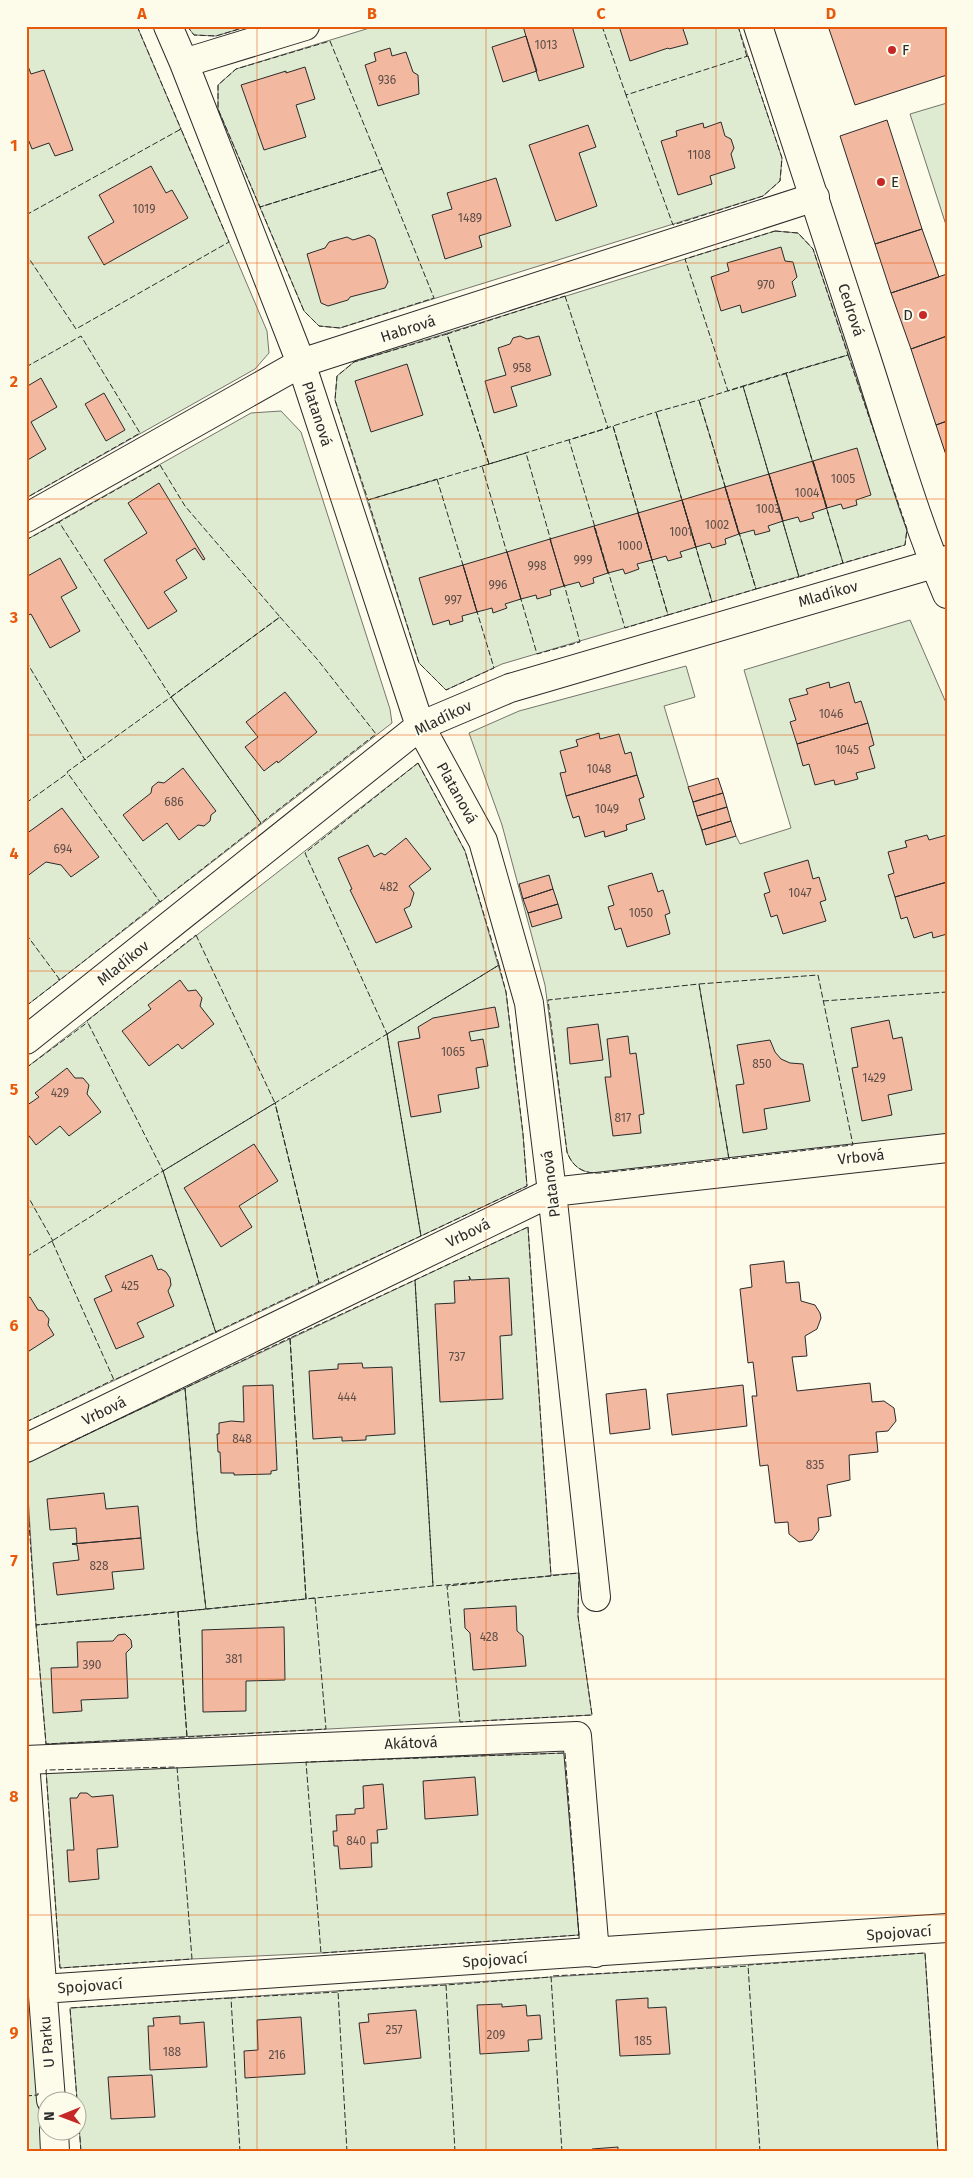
<svg xmlns="http://www.w3.org/2000/svg" width="973" height="2178" font-family="'Fira Sans',sans-serif">
<rect width="100%" height="100%" fill="#fdfbea"/>
<path fill="#deebd1" stroke="#74746e" fill-rule="evenodd" d="M26 26H137L267 331 269 353 255 369 26 498Z
M187 26H249L216 36 194 35Z
M376 26H738L782 158 780 181 763 196 340 328 319 326 304 311 218 109V85L236 69Z
M947 103V228L910 114Z
M775 231 798 233 813 249 907 529 905 545 502 664 446 690 419 663 335 400 337 376 354 362Z
M281 411 301 432 390 709 392 723 26 1006V540L251 413Z
M910 620 947 705V1135L601 1173C584 1174 573 1168 567 1152L545 985 502 825 469 733 519 711 686 666 695 697 664 706 706 845 736 836 740 844 791 828 744 670ZM637 775 644 797 639 799 626 825 627 830 605 837 604 831 585 836 579 816 573 818Z
M418 763 465 851 506 992 523 1134 527 1186 26 1422V1068Z
M528 1227 551 1575 579 1573 578 1616 592 1715 46 1744 36 1625 26 1463Z
M565 1753 579 1935 321 1953 192 1959 60 1968 46 1770Z
M925 1953 938 2152H81L70 2008Z
M26 1959 43 2152H26Z"/>
<path fill="#f2b8a0" stroke="#2b2b2b" d="M523 26H572L584 67 539 81Z
M619 26H682L688 44 669 49 668 48 630 61Z
M828 26H947V75L855 105Z
M526 36 537 71 503 82 492 47Z
M390 48 392 56 406 52 413 72 418 75 419 94 378 106 365 65 376 61 374 53Z
M26 61 31 74 44 70 73 150 55 156 49 143 32 149 26 134Z
M305 67 315 99 296 105 306 137 264 150 241 85 286 71V73Z
M887 120 922 229 875 244 840 136Z
M721 122 725 136 731 139 734 148 731 154 735 168 710 176 712 184 678 195 661 141 677 136 676 131 703 123 704 128Z
M588 125 596 147 579 153 597 206 556 221 529 145Z
M151 166 166 193 172 190 188 218 104 265 88 237 114 222 99 195Z
M496 178 511 226 479 236 482 247 445 259 432 215 452 209 447 193Z
M922 229 939 277 891 293 875 244Z
M369 235 375 239 388 282 385 288 350 297 348 300 328 306 321 303 307 254 325 248 329 242 347 237 353 240Z
M781 247 785 261 793 262 797 277 792 282 796 296 742 313 740 305 721 311 711 277 729 271 727 263Z
M947 274V336L911 349 891 293Z
M520 336 527 339 539 336 551 375 511 387 517 406 494 413 485 381 506 375 498 348 510 344 513 338Z
M947 336V421L936 425 911 349Z
M407 364 423 415 371 432 355 381Z
M41 378 57 407 31 422 46 449 26 461V387Z
M104 393 125 430 106 441 85 404Z
M947 421V458L936 425Z
M857 448 871 495 856 500 857 505 843 509 841 504 827 508 813 461Z
M813 461 827 508 812 513 814 518 800 522 798 517 783 521 769 474Z
M769 474 783 521 768 526 770 531 755 535 754 530 739 534 725 487Z
M159 483 205 559 203 560 195 548 176 560 187 578 164 592 177 611 148 629 104 560 147 533 128 503Z
M725 487 739 534 725 539 726 544 712 548 710 543 696 547 682 500Z
M682 500 696 547 680 552 682 557 668 561 666 556 652 560 638 513Z
M638 513 652 560 637 564 639 569 625 574 623 569 608 573 594 526Z
M594 526 608 573 593 578 594 583 581 587 579 582 564 586 550 539Z
M550 539 564 586 550 590 551 595 537 599 536 595 521 599 507 552Z
M507 552 521 599 505 604 507 608 493 613 492 608 477 612 463 565Z
M60 558 77 588 61 597 80 631 50 648 31 614 26 616V577Z
M463 565 477 612 462 616 463 621 450 625 449 620 433 625 419 578Z
M829 682 830 688 849 682 855 703 861 701 868 723 797 744 790 722 796 720 789 699 808 694 806 689Z
M285 692 317 732 278 763 277 761 264 771 245 747 258 737 246 722Z
M868 723 874 745 869 747 875 768 856 773 858 779 835 785 834 780 815 785 809 764 803 766 797 744Z
M599 733 600 739 619 734 625 754 631 752 637 775 566 796 560 773 566 772 560 751 578 746 576 740Z
M183 768 216 811 211 815 210 821 204 826 198 825 179 840 167 823 143 841 123 815 151 793 152 787 158 782 164 783Z
M637 775 644 797 639 799 645 819 626 825 627 830 605 837 604 831 585 837 579 816 573 818 566 796Z
M718 778 723 793 693 802 688 787Z
M723 793 727 807 697 816 693 802Z
M727 807 731 821 702 830 697 816Z
M62 808 99 857 71 877 61 865 46 862 26 877V834Z
M731 821 736 836 706 845 702 830Z
M927 835 929 840 947 835V882L895 897 888 875 894 873 888 852 907 847 905 841Z
M406 838 431 869 409 886 414 893 410 906 404 909 412 927 376 943 350 890 352 889 338 858 368 845 374 857 381 853 385 855Z
M808 860 813 879 819 877 826 900 820 902 826 921 783 934 777 915 771 917 764 894 770 892 764 873Z
M652 873 658 892 663 890 670 913 665 915 670 934 627 947 621 928 615 930 608 907 614 905 608 886Z
M549 875 553 889 523 899 519 884Z
M947 882V934L933 938 932 932 914 938 907 917 901 919 895 897Z
M553 889 558 904 528 913 523 899Z
M558 904 562 918 532 927 528 913Z
M180 980 188 991 196 990 202 998 200 1006 214 1024 182 1049 178 1044 149 1066 122 1031 151 1009 148 1005Z
M495 1007 499 1027 469 1032 471 1041 483 1039 488 1066 476 1068 479 1088 438 1095 441 1112 411 1117 398 1042 420 1038 418 1027 433 1018Z
M889 1020 893 1039 902 1037 912 1090 888 1095 892 1115 862 1121 852 1068 858 1067 851 1028Z
M598 1024 603 1060 570 1064 567 1028Z
M628 1036 630 1054 636 1053 644 1114 639 1115 641 1133 613 1136 605 1077H611L607 1039Z
M770 1040 775 1052 781 1059 790 1063 803 1064 810 1101 764 1109 767 1129 743 1133 736 1085 744 1084 737 1045Z
M67 1068 75 1078H83L89 1085 87 1094 101 1112 69 1136 60 1126 36 1145 26 1132V1106L39 1097 35 1093Z
M254 1144 278 1181 239 1206 252 1227 221 1247 184 1188Z
M152 1255 158 1270 161 1269 166 1272 170 1278 171 1285 168 1291 174 1306 137 1323 144 1337 116 1349 94 1299 112 1291 105 1276Z
M784 1261 786 1283 799 1282 801 1301 815 1305 820 1313 821 1318 817 1329 805 1336 807 1356 792 1357 797 1391 870 1383 872 1402 884 1401 894 1408 896 1421 888 1431 876 1432 878 1452 849 1455 850 1480 827 1485 831 1516 818 1518 819 1530 812 1540 799 1542 789 1534 788 1522 775 1523 768 1465 760 1466 752 1396H757L753 1362 748 1363 740 1289 752 1287 750 1265Z
M469 1276 471 1280 509 1278 512 1335 500 1336 503 1399 440 1402 435 1304 455 1303 454 1281 470 1280Z
M30 1297 38 1310 43 1311 49 1319 48 1325 54 1335 26 1353V1299Z
M362 1363 363 1368 392 1367 395 1434 366 1436V1440L342 1441V1437L313 1439 309 1371 338 1369V1364Z
M273 1385 277 1470 271 1471V1474L234 1475V1473H221L220 1452H218L217 1434H219V1423L231 1421 244 1422 243 1386Z
M743 1385 747 1426 672 1435 667 1394Z
M646 1389 650 1429 610 1434 606 1394Z
M104 1493 106 1509 138 1506 141 1538 72 1544 77 1543 76 1528 50 1530 47 1499Z
M141 1538 144 1569 112 1572 114 1589 57 1595 53 1563 79 1560 77 1545 72 1544Z
M516 1606 517 1631 523 1636 526 1666 473 1670 470 1633 465 1628 464 1609Z
M284 1627 285 1680 246 1681V1711L203 1712 202 1630Z
M125 1634 131 1640 132 1647 126 1653 128 1698 81 1700 82 1711 53 1713 51 1668 78 1667 77 1642 113 1641 118 1635Z
M475 1777 478 1815 425 1819 423 1781Z
M383 1784 387 1829 377 1830 378 1843H371L372 1867 340 1869 338 1846H334L333 1831H337L336 1815 355 1814V1809L364 1808 363 1786Z
M80 1793H87L92 1797 113 1795 118 1847 97 1849 99 1879 69 1882 67 1850H74L70 1798H77Z
M648 1998V2008L666 2007 670 2054 620 2056 616 2000Z
M502 2004V2007L526 2005 527 2016 540 2015 542 2039 528 2040 529 2051 480 2054 477 2005Z
M416 2010 421 2058 364 2064 359 2023 369 2022 368 2014Z
M180 2016V2024L204 2022 207 2067 150 2070 148 2026H154L153 2018Z
M301 2017 305 2074 245 2078 244 2051 258 2050 257 2020Z
M152 2075 155 2117 111 2119 108 2077Z
M618 2147V2152H592V2149Z"/>
<g fill="none" stroke-linecap="round" stroke-linejoin="round">
<g stroke="#2b2b2b" stroke-width="30">
<path id="street" d="M168 26 184 63 301 363 420 726 483 841 529 1003 552 1192 596 1597
M758 26C794 135 830 244 865 354 891 434 914 516 947 594
M184 63 305 26
M26 518 301 363 815 197
M26 1040 420 726 510 688 947 560
M26 1448 552 1192 947 1148
M26 1760 577 1736 595 1953
M26 1775 51 2100
M42 1989 947 1928
M54 2130 55 2152"/>
</g>
<use href="#street" stroke="#fdfbea" stroke-width="28"/>
<path stroke="#2b2b2b" stroke-width="1" stroke-dasharray="6 2.5" stroke-linecap="butt" d="M137 26 181 129 179 130
M187 26 194 35 216 36 249 26
M602 26 626 95 628 94
M738 26 747 57
M330 41 382 169 260 207 218 109V85L236 69Z
M748 56 782 158 780 181 763 196 673 225 626 95Z
M382 169 434 298 340 328 319 326 304 311 260 207Z
M26 215 181 129 229 242 76 329 26 254
M775 231 798 233 813 249 848 355 728 391 685 259Z
M565 296 608 428 489 464 447 334Z
M848 355 907 529 905 545 843 563 786 373Z
M26 367 81 336 140 433 26 498
M786 373 843 563 799 577 743 386Z
M743 386 799 577 756 589 699 400Z
M699 400 756 589 712 602 656 412Z
M656 412 712 602 668 615 613 426Z
M613 426 668 615 625 628 569 440Z
M489 464 447 334 354 362 337 376 335 400 368 500 526 453 551 541
M489 464 482 466 507 553
M160 465 185 506 280 617 171 697 59 522Z
M437 479 494 668 446 690 419 663 368 500Z
M26 540 59 522 60 523
M520 596 537 654 580 642 564 584
M280 617 317 659 376 734 261 823 171 697Z
M26 661 85 760 87 758
M171 697 261 823 160 902 67 772Z
M418 763 465 851 499 965 387 1034 305 853Z
M26 803 68 773
M26 934 60 980 160 901
M196 935 275 1103 163 1171 87 1021Z
M499 965 506 992 523 1134 527 1186 421 1236 387 1034Z
M818 975 853 1145 729 1159 699 984Z
M699 984 729 1159 601 1173C584 1174 573 1168 567 1152L548 1000Z
M823 1001 947 992
M26 1006 60 980 58 979
M387 1034 421 1236 319 1283 275 1103Z
M26 1068 88 1022
M26 1193 53 1241
M528 1227 551 1576 433 1586 415 1280Z
M26 1257 52 1241 53 1243
M415 1280 433 1586 306 1599 290 1338Z
M216 1333 163 1171 275 1103 319 1283 114 1380 52 1241 163 1171 216 1333
M290 1338 306 1599 206 1609 197 1531 185 1388Z
M26 1422 113 1380
M26 1479 36 1625 206 1609 197 1531 185 1388 60 1447
M579 1573 578 1616 592 1715 460 1722 447 1586Z
M315 1598 326 1729 187 1737 178 1612Z
M178 1612 187 1737 46 1744 36 1625Z
M565 1753 579 1935 321 1953 306 1762Z
M177 1767 192 1959 60 1968 46 1770Z
M26 1959 27 1969
M26 2096 38 2095V2093
M77 2100 70 2008 231 1998 232 1999
M78 2111 81 2152
M240 2152 231 1998 338 1992
M347 2152 338 1991 446 1985V1987
M455 2152 446 1985 551 1977
M562 2152 551 1976 749 1966
M760 2152 748 1965 925 1953 938 2152"/>
</g>
<path fill="none" stroke="#e8590c" stroke-width="1" stroke-opacity="0.55" d="M257 26V2152M486 26V2152M716 26V2152M26 263H947M26 499H947M26 735H947M26 971H947M26 1207H947M26 1443H947M26 1679H947M26 1915H947"/>
<g fill="#c62828" stroke="#fdfbea" stroke-width="2">
<circle cx="892" cy="50" r="5"/>
<circle cx="881" cy="182" r="5"/>
<circle cx="923" cy="315" r="5"/>
</g>
<g text-anchor="middle" stroke-width="4" stroke-linejoin="round" paint-order="stroke">
<g font-size="12" fill="#5d4e48">
<text x="546" y="49">1013</text>
<text x="387" y="84">936</text>
<text x="699" y="159">1108</text>
<text x="144" y="213">1019</text>
<text x="470" y="222">1489</text>
<text x="766" y="289">970</text>
<text x="522" y="372">958</text>
<text x="843" y="483">1005</text>
<text x="807" y="497">1004</text>
<text x="768" y="513">1003</text>
<text x="717" y="529">1002</text>
<text x="681" y="536">1001</text>
<text x="630" y="550">1000</text>
<text x="583" y="564">999</text>
<text x="537" y="570">998</text>
<text x="498" y="589">996</text>
<text x="453" y="604">997</text>
<text x="831" y="718">1046</text>
<text x="847" y="754">1045</text>
<text x="599" y="773">1048</text>
<text x="174" y="806">686</text>
<text x="607" y="813">1049</text>
<text x="63" y="853">694</text>
<text x="389" y="891">482</text>
<text x="800" y="897">1047</text>
<text x="641" y="917">1050</text>
<text x="453" y="1056">1065</text>
<text x="762" y="1068">850</text>
<text x="874" y="1082">1429</text>
<text x="60" y="1097">429</text>
<text x="623" y="1122">817</text>
<text x="130" y="1290">425</text>
<text x="457" y="1361">737</text>
<text x="347" y="1401">444</text>
<text x="242" y="1443">848</text>
<text x="815" y="1469">835</text>
<text x="99" y="1570">828</text>
<text x="489" y="1641">428</text>
<text x="234" y="1663">381</text>
<text x="92" y="1669">390</text>
<text x="356" y="1845">840</text>
<text x="394" y="2034">257</text>
<text x="496" y="2039">209</text>
<text x="643" y="2045">185</text>
<text x="172" y="2056">188</text>
<text x="277" y="2059">216</text>
</g>
<g font-size="15" fill="#2b2b2b" stroke="#fdfbea" text-anchor="start">
<text x="902" y="55">F</text>
<text x="891" y="187">E</text>
<text x="913" y="320" text-anchor="end">D</text>
</g>
<g font-size="15" fill="#2b2b2b" stroke="#fdfbea">
<text transform="translate(851 310) rotate(72)" y="5">Cedrová</text>
<text transform="translate(408 329) rotate(-18)" y="5">Habrová</text>
<text transform="translate(317 414) rotate(72)" y="5">Platanová</text>
<text transform="translate(828 594) rotate(-16)" y="5">Mladíkov</text>
<text transform="translate(443 718) rotate(-26)" y="5">Mladíkov</text>
<text transform="translate(457 793) rotate(61)" y="5">Platanová</text>
<text transform="translate(123 963) rotate(-39)" y="5">Mladíkov</text>
<text transform="translate(861 1157) rotate(-6)" y="5">Vrbová</text>
<text transform="translate(551 1184) rotate(-97)" y="5">Platanová</text>
<text transform="translate(468 1233) rotate(-26)" y="5">Vrbová</text>
<text transform="translate(104 1411) rotate(-26)" y="5">Vrbová</text>
<text transform="translate(411 1743) rotate(-2)" y="5">Akátová</text>
<text transform="translate(899 1933) rotate(-4)" y="5">Spojovací</text>
<text transform="translate(495 1960) rotate(-4)" y="5">Spojovací</text>
<text transform="translate(90 1986) rotate(-4)" y="5">Spojovací</text>
<text transform="translate(47 2042) rotate(-95)" y="5">U Parku</text>
</g>
</g>
<rect width="973" height="2178" fill="none" stroke="#fdfbea" stroke-width="55"/>
<g transform="translate(62 2116) rotate(269)"><circle r="24" fill="#fdfbea" stroke="#a9a89e"/>
<path d="M0-4L9 19L0 12L-9 19Z" fill="#c62828"/>
<text y="-8" font-size="14" font-weight="bold" text-anchor="middle" fill="#2b2b2b">N</text>
</g>
<rect x="28" y="28" width="918" height="2122" fill="none" stroke="#e8590c" stroke-width="2"/>
<g font-size="16" text-anchor="middle" font-weight="bold" fill="#e8590c">
<text x="142" y="19">A</text>
<text x="372" y="19">B</text>
<text x="601" y="19">C</text>
<text x="831" y="19">D</text>
<text x="14" y="151">1</text>
<text x="14" y="387">2</text>
<text x="14" y="623">3</text>
<text x="14" y="859">4</text>
<text x="14" y="1095">5</text>
<text x="14" y="1331">6</text>
<text x="14" y="1566">7</text>
<text x="14" y="1802">8</text>
<text x="14" y="2038">9</text>
</g>
</svg>
